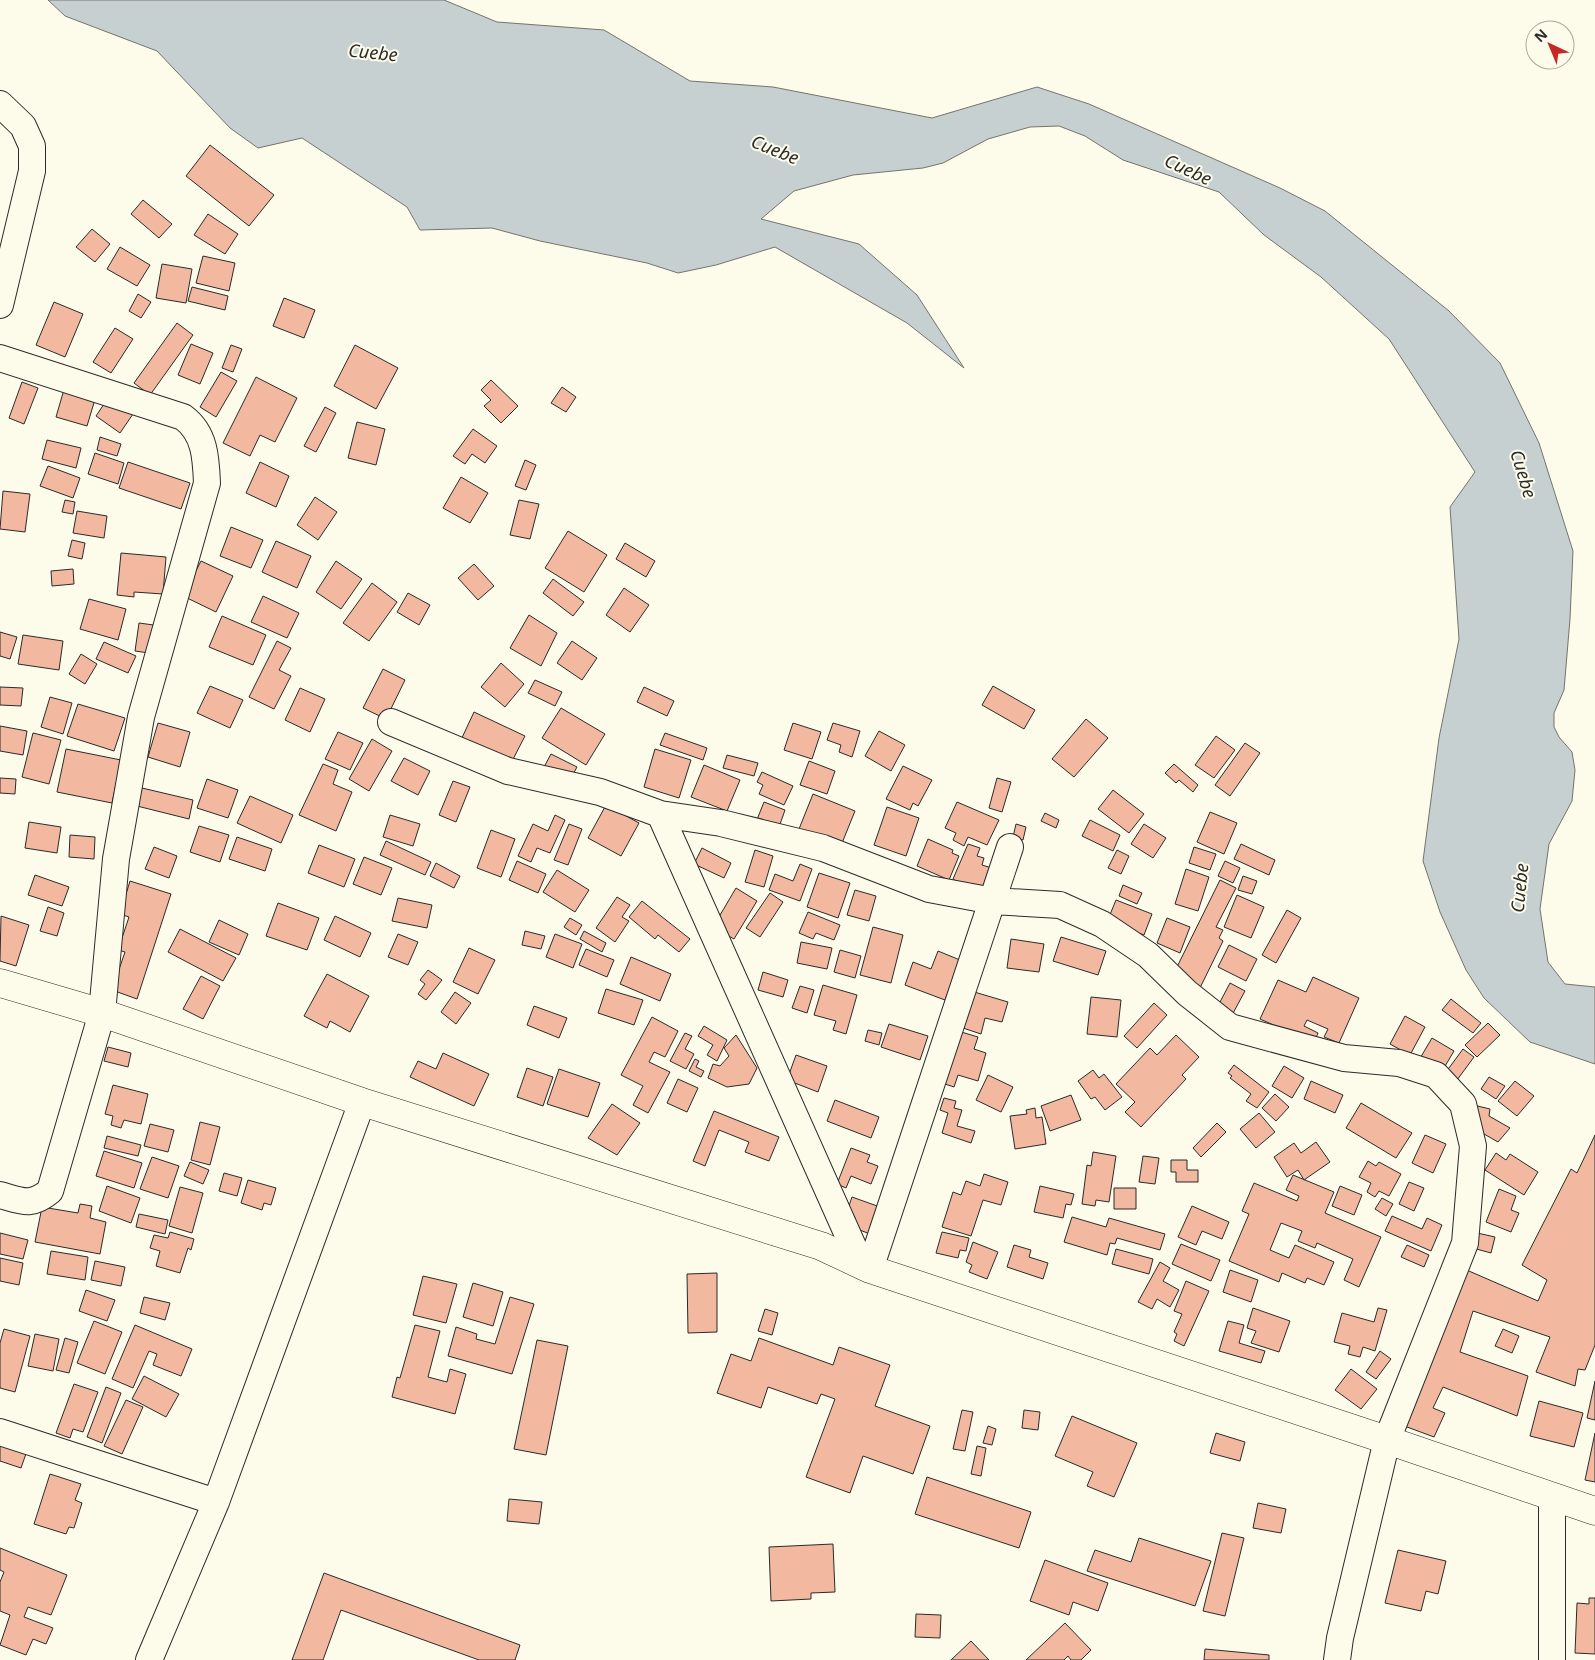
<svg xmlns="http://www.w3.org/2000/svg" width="1595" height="1660" font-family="'Noto Sans',sans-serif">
<rect width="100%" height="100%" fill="#fdfbea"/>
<path fill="#c7d0d0" stroke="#74746e" d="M48 0H444L497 22 604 30 690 81 773 87 932 118 1037 87 1089 104 1280 188 1325 211 1449 311 1500 363 1539 443 1573 551 1570 619 1564 690 1554 713V727L1559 737 1572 752 1575 770 1572 801 1549 844 1540 909 1548 962 1565 984 1595 987V1064L1530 1042 1484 998 1466 970 1440 912 1423 861 1439 738 1459 639 1450 507 1475 472 1389 339 1321 277 1264 235 1219 192 1123 160 1085 136 1059 126 1030 127 988 139 943 163 923 168 853 175 794 191 761 219 859 244 917 295 964 368 907 323 775 247 716 265 678 273 647 263 540 241 492 228 420 230 407 207 302 138 258 148 230 128 157 51 65 16Z"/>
<path fill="#f2b8a0" stroke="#2b2b2b" d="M210 145 274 195 249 226 186 176Z
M143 200 172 224 159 238 131 214Z
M208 214 238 234 225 254 194 235Z
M92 229 110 244 95 262 76 247Z
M120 247 150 265 137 286 107 269Z
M203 256 235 263 229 291 196 283Z
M162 264 192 269 186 303 156 298Z
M192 287 228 296 225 310 188 301Z
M138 294 151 302 141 318 129 311Z
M284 298 315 310 304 338 273 326Z
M54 302 83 314 65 357 36 345Z
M177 323 193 335 150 395 134 383Z
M115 328 133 339 111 373 93 362Z
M191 344 213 353 200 384 178 375Z
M231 345 242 349 233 372 222 368Z
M355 345 398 368 376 409 334 386Z
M221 372 237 381 216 417 200 407Z
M256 377 297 398 275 442 260 435 250 456 223 443Z
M491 380 518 406 501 423 484 406 491 400 481 390Z
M22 382 38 388 24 424 9 418Z
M65 386 96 396 87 426 56 417Z
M562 387 576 397 566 412 551 403Z
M108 398 133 414 120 433 96 416Z
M325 407 336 413 316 452 304 446Z
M357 422 385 429 376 465 348 458Z
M473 429 497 446 485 463 472 454 465 464 453 456Z
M100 437 121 444 117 456 97 450Z
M47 440 81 448 76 468 42 459Z
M95 453 124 463 118 484 88 474Z
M525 460 536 465 526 490 515 486Z
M128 462 190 483 181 509 119 488Z
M260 462 289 476 276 507 246 493Z
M48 466 80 478 73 498 40 486Z
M461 477 488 493 470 523 443 508Z
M3 491 30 494 25 532 0 529Z
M315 497 337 512 318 540 297 525Z
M65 500 75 502 73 514 62 512Z
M519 500 539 504 530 539 510 535Z
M77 511 107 516 104 538 73 533Z
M231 527 263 540 251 568 220 556Z
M568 531 607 555 584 592 545 568Z
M72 540 85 543 82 559 68 556Z
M276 541 311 556 297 588 262 572Z
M625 543 655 561 646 577 616 559Z
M121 553 166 557 163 594 134 592V597L117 595Z
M201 561 233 576 216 612 183 596Z
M336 561 362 579 341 609 316 592Z
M474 564 494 586 478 600 458 578Z
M73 569 74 584 52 586 51 571Z
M553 579 584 602 573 616 543 593Z
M372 583 397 602 369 641 343 623Z
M624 588 649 605 630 632 606 615Z
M408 593 430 605 419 625 397 612Z
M263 596 299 613 287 638 251 622Z
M89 599 126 609 118 640 80 629Z
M529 615 557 633 541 666 510 648Z
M222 616 266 635 253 665 209 647Z
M139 623 161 626 156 654 135 651Z
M0 632 17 637 10 659 0 656Z
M23 635 63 641 59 670 18 664Z
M277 641 291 648 279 670 291 676 274 709 249 697Z
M572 641 597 658 582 680 557 663Z
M104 642 136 656 128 673 96 659Z
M81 654 97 664 85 684 69 674Z
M501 663 524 684 505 707 481 687Z
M383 669 405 680 386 719 363 708Z
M535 680 562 692 555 706 528 693Z
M210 686 243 700 230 728 197 713Z
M993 686 1035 710 1024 729 982 705Z
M0 687 23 688 21 706 0 705Z
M644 687 674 701 667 716 637 702Z
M300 688 325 699 310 732 285 720Z
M50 697 72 703 63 734 41 727Z
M78 704 125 718 114 751 67 736Z
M561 708 605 734 586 765 542 738Z
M474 712 525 736 510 765 460 742Z
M1086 719 1108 738 1074 777 1052 759Z
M158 723 190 732 180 767 148 757Z
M793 723 821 732 812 759 784 750Z
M833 723 860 731 852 757 839 752 841 745 827 740Z
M0 726 27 731 23 755 0 751Z
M879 731 905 745 891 771 865 756Z
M338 732 363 743 350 770 325 759Z
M33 733 61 740 49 784 22 777Z
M665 733 707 748 703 760 660 745Z
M1216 736 1235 750 1214 778 1195 765Z
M372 739 392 751 369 791 349 779Z
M1245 743 1260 753 1230 796 1215 785Z
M66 749 121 760 112 803 57 792Z
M655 749 691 760 679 798 644 787Z
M551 754 577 767 570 780 544 767Z
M727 755 758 763 754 776 723 768Z
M404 758 430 771 418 795 391 781Z
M809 761 835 771 827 794 800 785Z
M323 764 338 770 333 784 352 792 336 831 299 815Z
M1174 764 1198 785 1193 792 1179 780 1176 783 1165 773Z
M704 765 740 780 727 811 691 797Z
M903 766 932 780 918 806 913 803 910 810 886 799Z
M762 772 793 786 784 805 759 794 763 785 757 782Z
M0 778 16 779 15 794 0 793Z
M997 778 1011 782 1002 812 989 808Z
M207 779 238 790 228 818 197 808Z
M453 781 470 787 456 822 439 815Z
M142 788 193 800 189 819 137 806Z
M1113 790 1144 814 1129 833 1098 809Z
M813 794 855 811 838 853 799 829Z
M250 796 293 815 281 843 237 823Z
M764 802 785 810 778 830 756 822Z
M957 802 999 820 987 845 968 837 964 846 953 840 956 833 945 828Z
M606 805 639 823 621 856 588 838Z
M887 807 919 818 906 856 874 845Z
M1210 812 1237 823 1224 854 1197 842Z
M1045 813 1059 820 1056 828 1041 821Z
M390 815 420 824 413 846 383 837Z
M555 815 565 820 550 853 537 848 531 862 518 856 533 824 548 831Z
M1090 820 1120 835 1113 851 1082 836Z
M29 822 61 827 57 853 25 848Z
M569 824 582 829 568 865 554 860Z
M1016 824 1026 827 1023 840 1013 837Z
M1144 824 1166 838 1153 858 1131 844Z
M199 826 229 835 220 862 190 852Z
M491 830 515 839 501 877 477 868Z
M70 835 95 837 94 859 69 857Z
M237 837 272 849 265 871 229 859Z
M928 839 953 850 952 853 959 856 949 880 917 866Z
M386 841 431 862 425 875 380 855Z
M968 844 980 848 977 856 984 858 982 865 995 869 984 900 953 879Z
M1241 844 1275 860 1269 875 1234 859Z
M319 845 355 859 344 887 308 873Z
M154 847 177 856 169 878 145 869Z
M1194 847 1216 854 1210 870 1189 863Z
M702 848 731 863 724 878 694 864Z
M755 850 773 856 764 887 745 882Z
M1117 850 1129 856 1121 874 1108 868Z
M364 857 392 868 381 895 353 884Z
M517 861 546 874 538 893 509 880Z
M1225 861 1240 868 1233 883 1218 876Z
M436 863 460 876 454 888 430 876Z
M800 864 812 869 800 901 769 890 775 874 793 881Z
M1186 869 1209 877 1198 911 1175 904Z
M557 870 589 890 575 912 543 892Z
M819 873 850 883 838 918 807 907Z
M35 875 69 887 62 906 28 895Z
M1243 876 1257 881 1252 894 1238 890Z
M1220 880 1236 888 1216 927 1223 930 1219 938 1223 941 1197 994 1173 975Z
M130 881 171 894 137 999 112 990 125 952 118 950 129 917 120 914Z
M1123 885 1142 893 1137 904 1119 896Z
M736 888 757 901 734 939 713 927Z
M855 890 876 896 869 921 847 915Z
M770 893 783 902 760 937 746 928Z
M1237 895 1264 907 1251 938 1224 927Z
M617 897 630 905 622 917 629 921 615 942 596 928Z
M398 898 432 905 427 928 392 921Z
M1116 900 1152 914 1144 935 1115 924 1109 917Z
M642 901 690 939 679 952 658 935 655 939 629 917Z
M278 903 319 918 307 950 266 936Z
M48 907 64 913 57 936 40 931Z
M1287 910 1301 918 1276 963 1262 955Z
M808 912 840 925 834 940 816 933 813 939 799 933Z
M1 916 29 925 16 966 0 961Z
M335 916 371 933 360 957 324 940Z
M570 918 582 925 576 935 564 927Z
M1167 918 1190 927 1180 953 1157 943Z
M219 920 248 934 239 955 209 942Z
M873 927 903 935 891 983 860 975Z
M180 929 236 958 223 981 168 952Z
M525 931 545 936 541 949 522 945Z
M584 931 606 943 602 952 580 939Z
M398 934 418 942 408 965 388 957Z
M555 934 582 944 573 968 546 957Z
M1061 937 1106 951 1098 975 1053 961Z
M1011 939 1044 944 1039 972 1007 968Z
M801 942 832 948 827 969 797 963Z
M1229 945 1257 959 1246 981 1218 967Z
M469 948 495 960 478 994 453 982Z
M586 949 614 960 607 977 579 965Z
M840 950 861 956 855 978 834 972Z
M938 951 960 960 945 1000 905 985 913 962 931 969Z
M631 957 671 974 660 1001 620 984Z
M428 970 442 980 426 1000 418 994 425 984 420 980Z
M763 972 788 980 783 997 758 990Z
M327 974 369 996 350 1032 330 1021 327 1028 304 1016Z
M201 976 220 986 203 1019 183 1009Z
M1313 977 1359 998 1339 1043 1324 1037 1328 1029 1307 1020 1304 1026 1318 1033 1307 1059 1289 1032 1260 1019 1278 980 1306 992Z
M1230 983 1245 991 1225 1028 1210 1021Z
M823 985 857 995 846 1034 833 1030 836 1021 814 1015Z
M800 986 814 990 807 1013 792 1008Z
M606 989 643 1000 634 1025 598 1013Z
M971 991 1008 1002 1002 1022 985 1018 981 1034 960 1027Z
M455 992 471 1003 456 1024 441 1012Z
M1091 997 1121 1000 1117 1037 1087 1034Z
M1451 999 1481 1023 1473 1033 1442 1010Z
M1154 1003 1167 1015 1137 1048 1124 1036Z
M534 1006 567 1018 559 1038 527 1025Z
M1405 1016 1425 1027 1410 1055 1390 1044Z
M652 1017 678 1031 665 1057 654 1052 649 1062 670 1072 648 1113 633 1105 643 1086 621 1075Z
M1488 1023 1500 1035 1477 1057 1465 1045Z
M889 1024 928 1036 920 1060 881 1047Z
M704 1026 727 1040 717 1061 707 1055 713 1045 698 1036Z
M868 1030 882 1033 879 1045 865 1041Z
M958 1031 978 1037 974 1049 986 1053 978 1081 958 1075 954 1087 942 1083Z
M685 1033 692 1036 685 1049 694 1054 686 1069 670 1061Z
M736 1035 757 1068 749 1084 727 1087 708 1078 713 1064 720 1066 729 1056 724 1048Z
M1176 1035 1199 1057 1182 1075 1186 1079 1141 1127 1125 1112 1135 1102 1116 1084 1150 1048 1157 1055Z
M1432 1038 1454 1051 1441 1073 1419 1060Z
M108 1047 131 1053 128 1067 104 1061Z
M1463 1049 1474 1057 1457 1080 1446 1072Z
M443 1053 489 1074 474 1106 410 1077 418 1061 436 1069Z
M796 1055 827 1066 818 1092 787 1080Z
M695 1059 699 1061 696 1067 704 1071 701 1077 689 1071Z
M1234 1065 1269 1092 1257 1108 1246 1101 1251 1094 1230 1078 1232 1076 1228 1073Z
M1284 1066 1304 1078 1292 1098 1272 1086Z
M527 1068 553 1077 543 1106 517 1097Z
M559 1069 600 1083 588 1117 547 1104Z
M1093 1070 1099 1078 1104 1074 1122 1097 1105 1110 1095 1097 1091 1099 1078 1081Z
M988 1075 1013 1087 1001 1112 976 1100Z
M1489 1077 1505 1086 1496 1099 1481 1089Z
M678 1079 698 1088 687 1112 667 1103Z
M1311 1081 1343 1095 1335 1113 1304 1099Z
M1515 1081 1534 1096 1517 1116 1498 1101Z
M113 1085 148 1094 141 1124 124 1120 121 1128 111 1125 113 1116 105 1114Z
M1275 1094 1289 1107 1276 1121 1262 1108Z
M1071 1095 1081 1120 1050 1131 1041 1106Z
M944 1098 956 1101 954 1108 962 1110 957 1126 975 1131 971 1143 942 1133 948 1113 940 1110Z
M835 1100 879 1117 871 1138 827 1121Z
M1361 1103 1412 1133 1396 1158 1346 1128Z
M1465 1103 1490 1109 1489 1116 1510 1128 1498 1142 1484 1134Z
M612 1104 640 1123 617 1155 588 1138Z
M1035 1108 1036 1118 1042 1117 1046 1144 1015 1149 1010 1116 1027 1114 1026 1110Z
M714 1111 779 1137 769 1161 745 1152 749 1142 719 1130 705 1166 693 1161Z
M1259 1113 1275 1132 1256 1148 1240 1129Z
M200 1122 220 1127 210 1165 191 1160Z
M1217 1123 1226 1132 1201 1157 1193 1148Z
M150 1124 174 1130 168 1152 144 1146Z
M1425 1135 1446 1144 1433 1173 1412 1163Z
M1595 1135V1345L1585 1370 1578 1369 1575 1386 1536 1372 1550 1337 1473 1311 1460 1352 1528 1376 1517 1416 1443 1387 1433 1408 1445 1413 1434 1437 1399 1424 1462 1268 1538 1301 1547 1280 1522 1265 1571 1169 1577 1173Z
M107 1136 141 1145 138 1156 104 1148Z
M1316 1142 1330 1162 1304 1180 1298 1170 1287 1177 1274 1157 1294 1143 1301 1153Z
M851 1148 870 1155 867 1162 878 1166 871 1184 851 1176 846 1188 837 1184Z
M104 1151 142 1163 134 1188 96 1176Z
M1093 1152 1116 1156 1109 1202 1096 1200 1095 1206 1082 1204 1087 1165 1091 1166Z
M1496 1153 1506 1160 1510 1154 1538 1172 1524 1195 1485 1170Z
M1143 1156 1159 1158 1155 1184 1139 1182Z
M152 1157 179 1166 168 1198 140 1189Z
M1171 1160H1187V1170H1198V1182H1176V1172H1171Z
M1368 1161 1376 1166 1379 1162 1401 1174 1389 1196 1379 1191 1375 1197 1367 1192 1371 1183 1359 1177Z
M190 1162 209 1170 203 1184 184 1176Z
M224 1173 242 1178 237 1196 219 1191Z
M984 1174 1008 1182 1001 1205 983 1200 971 1236 942 1227 953 1192 961 1195 966 1181 980 1186Z
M1293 1175 1334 1192 1325 1213 1381 1237 1359 1287 1344 1280 1353 1259 1317 1243 1315 1248 1298 1241 1302 1231 1281 1223 1270 1250 1289 1258 1295 1245 1334 1262 1324 1285 1307 1278 1305 1283 1282 1273 1279 1282 1229 1261 1249 1214 1242 1211 1254 1183 1297 1201 1299 1196 1286 1190Z
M248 1180 276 1188 271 1205 264 1203 262 1210 241 1203Z
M1409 1182 1424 1188 1414 1211 1399 1204Z
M107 1186 140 1198 131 1223 99 1211Z
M1040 1186 1074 1194 1071 1205 1066 1204 1063 1218 1034 1212Z
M1340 1186 1362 1195 1354 1215 1332 1206Z
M180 1187 203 1193 192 1233 169 1226Z
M1114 1188H1136V1209H1114Z
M1499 1189 1516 1196 1511 1210 1519 1213 1511 1232 1486 1222Z
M852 1197 880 1207 870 1234 852 1227 855 1217 846 1214Z
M1382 1198 1393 1204 1386 1216 1375 1209Z
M80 1204 92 1206 90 1218 106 1222 100 1254 35 1242 42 1207 78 1213Z
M1192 1206 1229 1222 1222 1239 1202 1231 1196 1245 1178 1237Z
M139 1214 168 1220 165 1234 136 1227Z
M1392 1216 1422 1229 1427 1218 1442 1225 1431 1251 1385 1231Z
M1072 1217 1106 1227 1109 1218 1165 1234 1160 1250 1117 1238 1115 1244 1110 1243 1107 1255 1064 1242Z
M170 1232 194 1239 191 1250 188 1248 180 1273 156 1266 160 1251 150 1248 154 1235 168 1238Z
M942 1232 969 1238 966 1251 960 1250 958 1258 936 1253Z
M1473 1232 1495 1237 1491 1253 1469 1247Z
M0 1233 28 1240 23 1259 0 1254Z
M973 1242 998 1252 987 1279 969 1272 972 1265 966 1262Z
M1181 1244 1220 1260 1211 1281 1172 1264Z
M1014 1245 1031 1250 1029 1257 1048 1263 1043 1279 1007 1267Z
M1407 1245 1429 1255 1424 1267 1401 1257Z
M1116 1249 1153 1259 1149 1274 1112 1264Z
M51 1251 88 1257 85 1280 47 1274Z
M0 1258 23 1263 19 1285 0 1281Z
M95 1261 125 1267 121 1286 91 1280Z
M1160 1262 1170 1268 1163 1281 1179 1290 1170 1307 1157 1299 1152 1309 1138 1302Z
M1230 1270 1258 1280 1251 1302 1223 1292Z
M717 1273V1332L688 1333 687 1274Z
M423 1276 457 1284 446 1323 413 1315Z
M1186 1281 1209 1291 1184 1346 1174 1341 1177 1334 1174 1332 1182 1314 1174 1311Z
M473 1283 503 1292 493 1326 463 1317Z
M86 1290 115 1300 107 1321 79 1311Z
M144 1297 170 1303 165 1320 140 1313Z
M510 1297 534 1304 512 1374 448 1356 456 1327 477 1334 476 1339 495 1344Z
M1253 1308 1290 1321 1279 1352 1251 1343 1256 1331 1247 1328Z
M1378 1308 1387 1310 1375 1351 1363 1347 1360 1357 1348 1354 1350 1346 1334 1342 1342 1313 1374 1322Z
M765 1309 778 1313 772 1335 758 1331Z
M94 1321 122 1332 105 1374 77 1363Z
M1228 1321 1244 1325 1239 1343 1265 1351 1261 1363 1219 1351Z
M135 1325 192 1349 181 1376 153 1365 157 1354 149 1351 133 1388 112 1379Z
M415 1325 440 1331 428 1377 447 1382 450 1369 466 1374 455 1414 392 1397 397 1377 400 1378Z
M4 1329 30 1336 15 1392 0 1388V1343Z
M1503 1329 1519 1336 1512 1353 1495 1346Z
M35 1334 59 1339 53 1371 28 1366Z
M65 1338 78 1342 69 1373 56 1370Z
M759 1338 833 1365 839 1347 890 1365 875 1406 930 1426 913 1474 863 1456 850 1493 806 1477 835 1399 821 1394 817 1404 768 1387 761 1408 717 1393 731 1354 751 1361Z
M537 1340 568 1346 546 1455 514 1449Z
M1380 1351 1391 1359 1376 1379 1366 1372Z
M1351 1369 1377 1389 1361 1409 1335 1390Z
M144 1376 179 1394 166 1417 132 1399Z
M1595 1381V1420L1587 1418Z
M74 1384 98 1392 83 1432 73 1429 70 1438 56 1433Z
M106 1387 121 1393 102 1443 87 1437Z
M126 1400 143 1407 122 1454 104 1446Z
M1539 1401 1583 1413 1574 1447 1530 1436Z
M962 1410 973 1412 965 1451 953 1449Z
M1024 1410 1040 1412 1038 1430 1022 1428Z
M1072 1416 1137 1443 1114 1497 1087 1486 1093 1472 1055 1456Z
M988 1426 996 1429 992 1445 983 1443Z
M1216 1433 1245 1442 1240 1461 1210 1453Z
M1595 1433V1482L1585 1480Z
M0 1439 28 1448 21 1468 0 1461Z
M977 1446 986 1448 981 1476 971 1474Z
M50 1474 81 1484 75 1500 82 1503 74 1528 69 1527 66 1534 34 1524Z
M927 1477 1031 1512 1019 1548 915 1514Z
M509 1499 542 1502 539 1524 507 1521Z
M1258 1503 1286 1509 1281 1533 1253 1528Z
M1222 1533 1244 1538 1225 1616 1203 1611Z
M1139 1538 1211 1561 1195 1606 1087 1571 1095 1550 1131 1562Z
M833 1544 835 1592 811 1593V1599L771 1601 769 1547Z
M0 1548 67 1575 51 1615 28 1607 24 1617 53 1628 46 1644 33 1639 26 1655 0 1645 10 1615 0 1611V1582L4 1572 0 1570Z
M1398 1550 1446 1561 1438 1594 1426 1591 1421 1611 1385 1603Z
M1045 1560 1108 1583 1098 1611 1073 1602 1069 1615 1030 1601Z
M324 1573 520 1645 515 1660H479L341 1610 323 1660H292Z
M1589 1598H1595V1654L1575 1653 1577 1603 1589 1604Z
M916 1614 941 1615 940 1638 915 1637Z
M1065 1623 1091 1650 1081 1660H1071L1068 1656 1064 1660H1026Z
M971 1641 989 1660H951Z
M1205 1649 1269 1655V1660H1204Z"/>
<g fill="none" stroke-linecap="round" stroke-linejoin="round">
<g stroke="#2b2b2b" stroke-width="28">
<path id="minor" d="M0 104 23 126 32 146V171L0 305
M0 358 183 417C205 433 206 458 207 483L141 717 116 859 102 1013 50 1191C31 1207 22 1201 0 1195
M391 722 508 771 600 792 660 814 721 823 823 848 929 889 993 901 1060 905 1102 924 1148 955 1187 993 1230 1027 1344 1058 1399 1063 1436 1075 1463 1104 1473 1146 1465 1243 1387 1440 1340 1638 1337 1660
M660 814 860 1262
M870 1269 1010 847
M0 1432 216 1502
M149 1660 216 1502 362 1102
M1552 1660V1497"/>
</g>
<g stroke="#2b2b2b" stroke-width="29">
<path id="major" d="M0 983 102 1013 362 1102 821 1246 870 1269 1387 1440 1595 1511"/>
</g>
<use href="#minor" stroke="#fdfbea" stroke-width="26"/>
<use href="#major" stroke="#fdfbea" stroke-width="28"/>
</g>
<g text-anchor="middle" stroke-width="4" stroke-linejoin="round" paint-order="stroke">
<g font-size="18" font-style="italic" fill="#2b2b2b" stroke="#fdfbea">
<text transform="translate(373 53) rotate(6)" y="6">Cuebe</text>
<text transform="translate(775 150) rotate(22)" y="6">Cuebe</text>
<text transform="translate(1188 170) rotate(25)" y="6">Cuebe</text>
<text transform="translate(1523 474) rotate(73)" y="6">Cuebe</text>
<text transform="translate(1520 888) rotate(-84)" y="6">Cuebe</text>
</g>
</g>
<g transform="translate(1550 45) rotate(316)"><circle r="24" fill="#fdfbea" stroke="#a9a89e"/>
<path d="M0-4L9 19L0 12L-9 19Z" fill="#c62828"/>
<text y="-8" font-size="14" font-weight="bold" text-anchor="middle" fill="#2b2b2b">N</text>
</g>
</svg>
